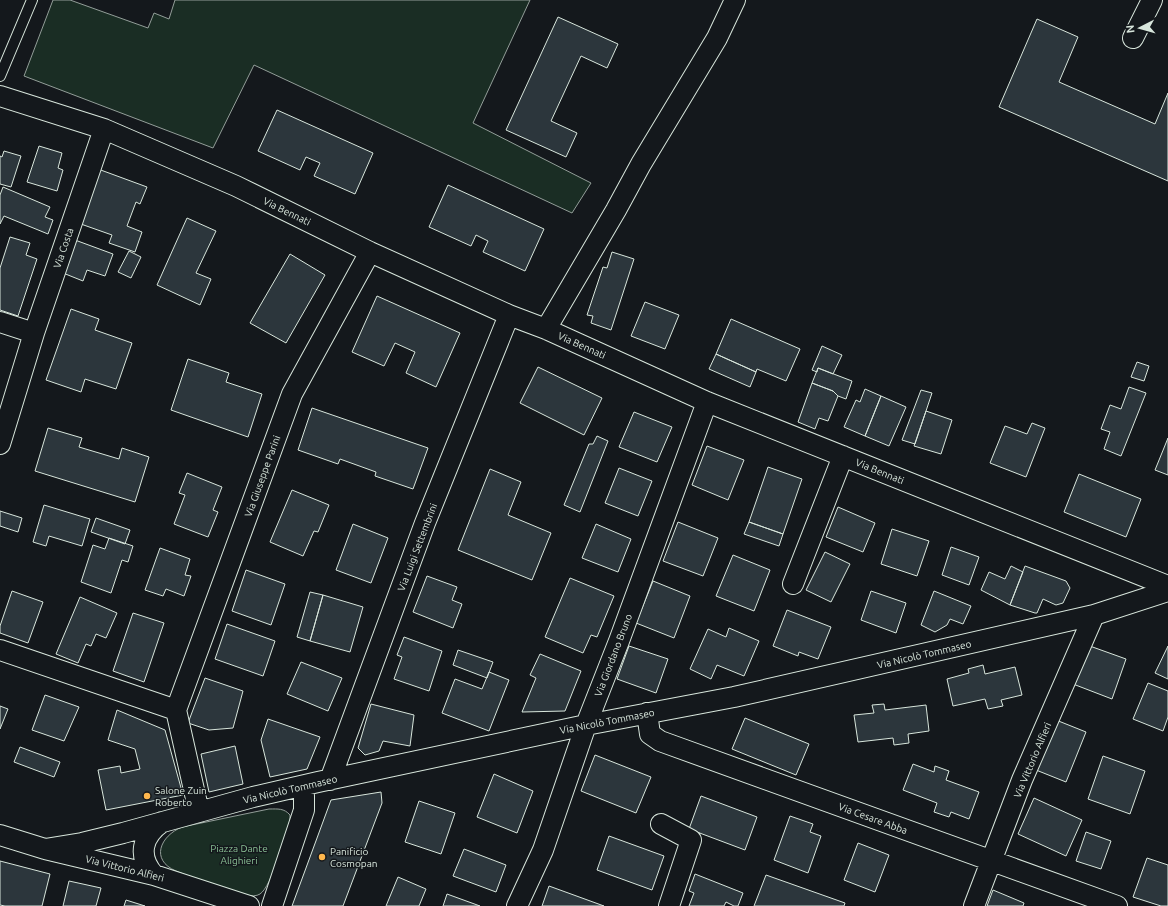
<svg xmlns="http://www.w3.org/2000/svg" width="1168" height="906" font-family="Ubuntu,sans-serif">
<rect width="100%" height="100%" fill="#14181c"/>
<path fill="#1a2d24" stroke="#939e99" d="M53 0H70L148 28 154 13 169 19 175 0H530L473 123 591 183 572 213 254 65 213 148 24 76Z
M269 809C278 809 284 808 290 815V821C285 836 272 886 260 894 247 903 192 877 176 871 150 860 160 836 182 827Z"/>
<path fill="#2c363c" stroke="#d8e6dc" d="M558 17 618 44 607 68 581 56 551 121 577 133 566 157 506 130Z
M1037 19 1078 37 1059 82 1155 124 1168 93V181L999 107Z
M277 110 373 153 355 194 314 176 320 163 306 157 300 170 258 151Z
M39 146 62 153 58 168 63 170 57 191 27 182Z
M4 151 21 156 11 187 0 184V156L2 157Z
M98 169 147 187 140 204 136 202 127 226 142 232 135 252 109 243 112 235 78 223Z
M448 185 544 229 525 271 483 252 488 241 476 235 471 246 429 227Z
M3 187 50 207 45 217 53 220 48 234 4 216 0 224V195Z
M187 218 216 231 196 273 211 279 200 305 157 285Z
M10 237 30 243 26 255 37 259 18 316 0 310V268Z
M75 240 113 254 105 276 87 270 83 281 63 273Z
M129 251 141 257 131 278 118 272Z
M612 252 634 259 611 330 591 323 593 316 587 315 603 267 607 268Z
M290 254 325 275 286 343 250 323Z
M377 296 460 333 436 387 406 373 415 352 395 343 384 366 352 352Z
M645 302 679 315 665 349 631 336Z
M71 309 99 319 95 330 132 343 116 389 85 379 81 392 46 380Z
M731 319 800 349 786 381 757 369 756 372 716 354Z
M822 346 842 355 833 374 818 368 817 372 812 370Z
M716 354 756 372 750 387 709 369Z
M188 359 229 373 226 382 262 394 248 437 171 410Z
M1137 362 1149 366 1144 381 1131 377Z
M538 367 602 398 584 435 520 403Z
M818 368 852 381 846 399 838 396 833 391 812 383Z
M812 383 833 391 838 396 828 421 819 418 815 429 798 422Z
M1129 387 1146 393 1121 456 1104 449 1110 432 1101 429 1110 405 1121 409Z
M865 389 881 396 865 436 844 427 856 400 860 402Z
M921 390 932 393 915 444 902 440Z
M881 396 906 407 889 446 865 436Z
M312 408 428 448 413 489 375 476 376 472 340 459 338 464 298 450Z
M926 411 952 420 941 454 914 446Z
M634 412 672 427 657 462 619 447Z
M1032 423 1045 428 1026 477 990 463 1005 426 1027 434Z
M48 428 82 438 79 447 119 459 122 448 149 457 135 502 35 471Z
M597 436 608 441 580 512 564 505 589 444H593Z
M1168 438V475L1155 470Z
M707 446 744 460 728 500 692 485Z
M768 467 802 479 783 534 749 522Z
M619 468 652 481 638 516 605 503Z
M490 469 521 482 508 515 551 533 532 580 458 550Z
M187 473 222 487 213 510 218 512 208 537 174 524 185 495 179 493Z
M1079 474 1141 499 1126 537 1064 512Z
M292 490 329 505 318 532 314 531 303 556 270 542Z
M44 505 90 519 82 546 49 536 46 546 33 542Z
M838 507 875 523 863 552 826 537Z
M0 511 22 518 18 532 0 526Z
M96 518 130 530 125 544 91 532Z
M678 522 718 538 703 576 663 561Z
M749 522 783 534 779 546 744 534Z
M353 524 388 538 371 583 336 570Z
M596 524 631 539 618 572 582 558Z
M892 529 929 541 917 576 881 564Z
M109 538 133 546 128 562 122 560 111 593 81 582 93 545 105 549Z
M951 547 979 557 969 585 942 575Z
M160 548 190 559 185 575 191 576 184 596 166 589 163 596 145 590Z
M825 552 850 564 831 602 806 590Z
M733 555 770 570 754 611 716 596Z
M1011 566 1023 572 1010 605 981 590 989 572 1005 579Z
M1025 566 1066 581 1070 588 1063 603 1056 605 1043 599 1037 613H1035L1010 605Z
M246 570 285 584 271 625 232 611Z
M427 576 457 587 452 600 462 604 453 628 413 612Z
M570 578 614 596 597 637 591 635 583 653 545 637Z
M653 581 690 596 674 638 636 623Z
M12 591 43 602 28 643 0 633V626Z
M871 591 906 603 896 633 861 620Z
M934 591 971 606 963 624 950 619 947 625 935 632 921 625Z
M310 592 323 595 310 641 297 637Z
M323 595 363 607 350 652 310 641Z
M80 597 117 613 106 638 96 634 91 646 86 644 78 663 56 654Z
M787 610 831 627 818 659 799 652 798 656 773 646Z
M133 613 164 623 144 682 113 671Z
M227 624 275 641 263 676 215 659Z
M729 628 759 641 744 676 717 665 711 679 690 669 708 629 726 637Z
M404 637 442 651 429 691 394 679 402 657 397 655Z
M1087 645 1126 659 1112 699 1073 684Z
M629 646 668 659 656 693 617 679Z
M1168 646V679L1155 673Z
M458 650 493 662 487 678 453 665Z
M540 654 581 671 565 711 522 712 536 678 530 675Z
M301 662 342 678 328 711 287 694Z
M983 665 985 674 1015 667 1022 695 1001 700 1003 706 988 709 985 699 953 706 947 679 969 673 968 669Z
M489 672 509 680 489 731 442 713 455 679 482 689Z
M205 678 243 691 233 728 209 730 188 723Z
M1148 683 1168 691V717L1163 731 1133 719Z
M45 695 79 707 64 741 32 730Z
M371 704 414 715 410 746 383 741 379 751 365 755 358 748Z
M884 704 885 710 926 705 929 731 908 734 909 743 894 745 893 738 858 742 854 715 874 713 872 705Z
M0 706 8 709 0 729Z
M117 710 165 730 183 795 106 810 98 770 120 766 121 773 140 769 135 749 108 740Z
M745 718 809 744 796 775 732 749Z
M268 719 320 737 307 769 270 777 261 740Z
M1056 720 1086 732 1066 782 1036 770Z
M235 746 243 784 209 792 201 754Z
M20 747 60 762 54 777 14 762Z
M595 755 651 777 636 813 581 791Z
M1103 756 1145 771 1130 814 1088 799Z
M913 764 934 772 935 766 949 771 946 780 979 792 969 819 951 812 949 817 934 812 937 803 903 790Z
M494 774 533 791 517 833 477 817Z
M381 792 382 803 343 906H292L331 800Z
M701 796 757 817 745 850 689 829Z
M1034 798 1082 820 1066 856 1018 834Z
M419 801 455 813 441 854 405 842Z
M790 816 813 824 810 832 821 836 808 873 774 860Z
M1086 832 1111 841 1101 869 1076 861Z
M609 836 664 856 652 890 597 870Z
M858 843 889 855 875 892 844 880Z
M464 849 506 865 496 892 453 876Z
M1147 858 1168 865V906H1161L1133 897Z
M0 861 50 874 42 906H5L0 905Z
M695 874 743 893 738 906H734L726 902 724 906H689L694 893 689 891Z
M766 875 845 903 844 906H754Z
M398 877 426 889 419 906H386Z
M69 881 101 888 96 906H63Z
M549 886 604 906H542Z
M993 890 1024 903 1023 906H987Z
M447 894 480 906H443Z
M126 900 145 906H124Z"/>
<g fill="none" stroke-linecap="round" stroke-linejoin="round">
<g stroke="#d8e6dc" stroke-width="12">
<path id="lane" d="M0 76 32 0"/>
</g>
<g stroke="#d8e6dc" stroke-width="22">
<path id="street" d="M1133 38 1152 0
M0 96 104 129 236 186 370 252 509 315 546 329 707 402 1168 586
M0 322 34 333 104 129
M546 329 616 210 641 164 717 38 735 0
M0 444 34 333
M793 584 843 456
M0 650 176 710
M647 713 650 734 660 741 1117 906
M330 780 425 523 509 315
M199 812 176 710 292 394 370 252
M661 824 691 840 669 906
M0 835 45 849 154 875 249 906
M45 849 82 843 123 833 253 797 318 782 586 725 734 697 1094 615 1168 591
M154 875C137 856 142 836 162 822
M272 906 304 810V796L302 786
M517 906 543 850 586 725 619 641 707 402
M974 906 1022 780 1094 615"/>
</g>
<use href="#lane" stroke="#14181c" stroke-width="10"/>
<use href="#street" stroke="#14181c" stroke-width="20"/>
</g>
<g fill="#ffb74d" stroke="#14181c" stroke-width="1.5">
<circle cx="147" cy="796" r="4"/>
<circle cx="322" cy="857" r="4"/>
</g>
<g text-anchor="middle" stroke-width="3" stroke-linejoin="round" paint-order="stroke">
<g font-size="10" fill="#d8e6dc" stroke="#14181c">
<text transform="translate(287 211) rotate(26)" y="4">Via Bennati</text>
<text transform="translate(63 248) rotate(-71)" y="4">Via Costa</text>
<text transform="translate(582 345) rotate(24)" y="4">Via Bennati</text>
<text transform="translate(880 471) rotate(22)" y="4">Via Bennati</text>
<text transform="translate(262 476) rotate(-70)" y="4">Via Giuseppe Parini</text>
<text transform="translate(417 547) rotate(-69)" y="4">Via Luigi Settembrini</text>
<text transform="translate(924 654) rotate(-13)" y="4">Via Nicolò Tommaseo</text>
<text transform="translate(613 655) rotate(-69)" y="4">Via Giordano Bruno</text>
<text transform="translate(607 721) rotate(-11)" y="4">Via Nicolò Tommaseo</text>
<text transform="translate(1032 760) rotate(-67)" y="4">Via Vittorio Alfieri</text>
<text transform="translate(290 789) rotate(-13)" y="4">Via Nicolò Tommaseo</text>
<text transform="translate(873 818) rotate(20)" y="4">Via Cesare Abba</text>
<text transform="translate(125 868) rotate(14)" y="4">Via Vittorio Alfieri</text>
</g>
<g font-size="10" fill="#d8e6dc" stroke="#14181c" text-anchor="start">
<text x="155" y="794">Salone Zuin<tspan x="155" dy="12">Roberto</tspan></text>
<text x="330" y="855">Panificio<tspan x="330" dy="12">Cosmopan</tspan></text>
</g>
<g font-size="10" fill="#8ac095" stroke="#14181c">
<text x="239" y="852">Piazza Dante<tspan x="239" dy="12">Alighieri</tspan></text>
</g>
</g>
<g transform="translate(1140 28) rotate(264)" stroke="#14181c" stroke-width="3" paint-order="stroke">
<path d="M0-3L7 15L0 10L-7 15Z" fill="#d8e6dc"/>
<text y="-6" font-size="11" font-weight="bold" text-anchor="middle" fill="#d8e6dc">N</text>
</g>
</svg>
